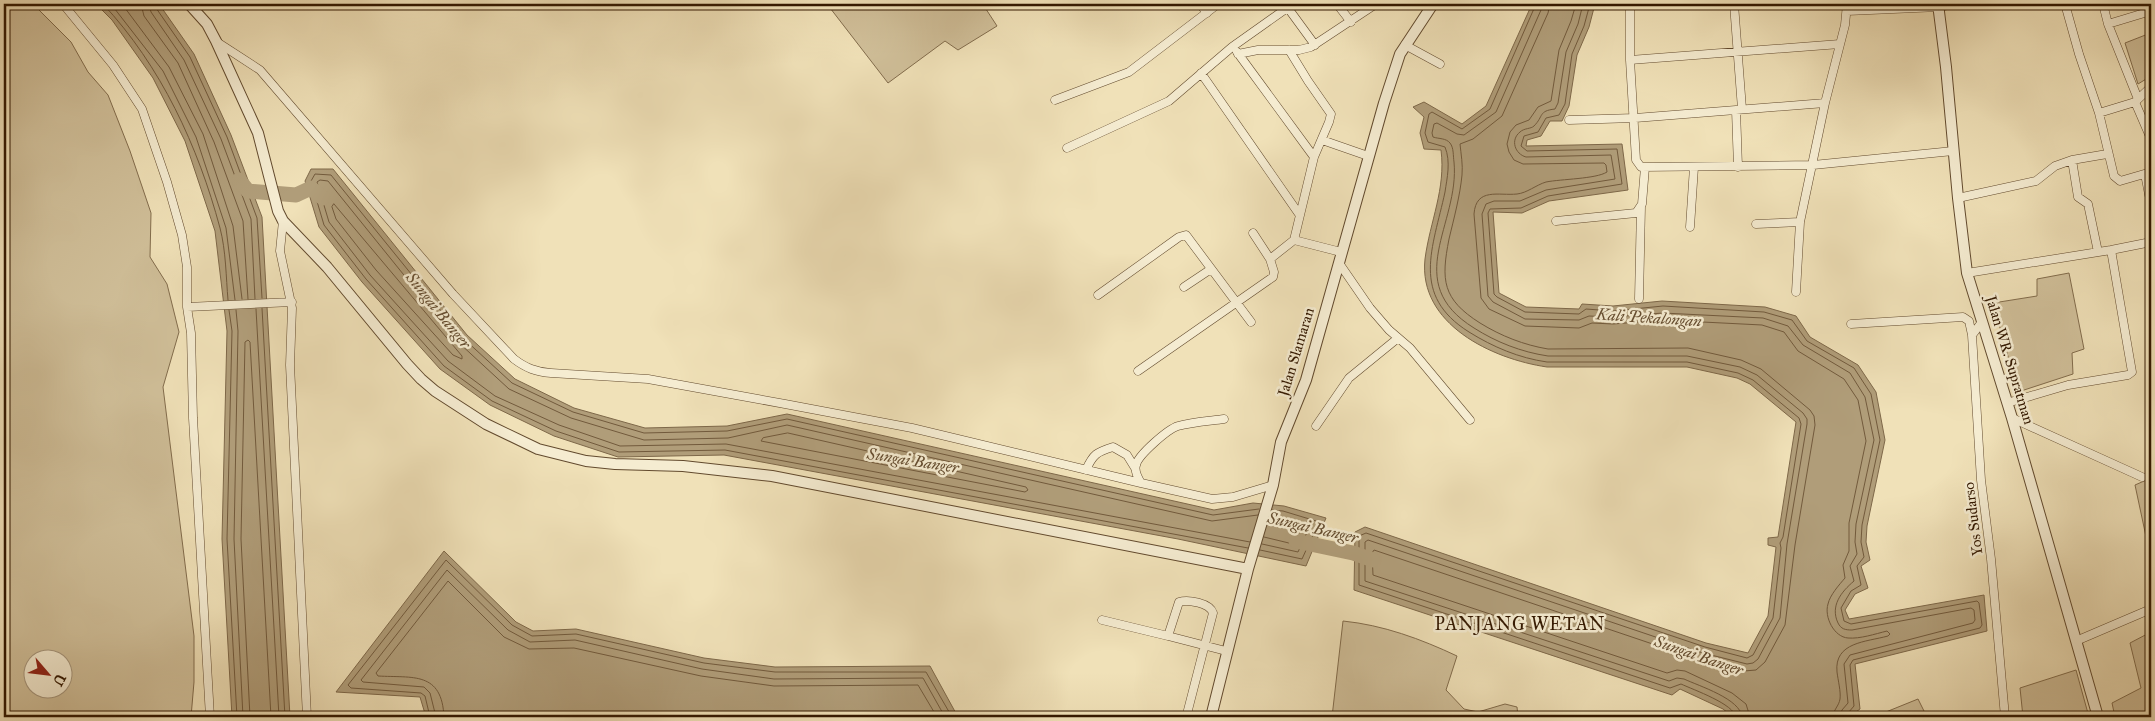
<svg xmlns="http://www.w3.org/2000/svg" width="2155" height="721" font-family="'IM FELL Great Primer',serif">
<rect width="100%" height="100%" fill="#f0e1b8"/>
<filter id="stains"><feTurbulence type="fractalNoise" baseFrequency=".004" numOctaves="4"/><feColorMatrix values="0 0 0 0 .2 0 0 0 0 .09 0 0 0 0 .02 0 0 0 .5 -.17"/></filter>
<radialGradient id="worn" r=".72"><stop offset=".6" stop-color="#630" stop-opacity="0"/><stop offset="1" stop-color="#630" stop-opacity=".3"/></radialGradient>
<path fill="#d0bf99" stroke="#826c4c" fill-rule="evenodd" d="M4 4H33L71 42 88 72 108 95 130 151 151 213 150 257 167 284 179 332 163 387 194 636V682L191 717H4ZM62 658V688H32V658Z
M827 4H986L984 6 997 26 958 50 945 41 888 83Z
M2148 34 2151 48V76L2138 84 2125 43Z
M2069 273 2084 349 2072 353 2073 374 2018 392 1993 303 2037 296V279Z
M2151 478V560L2135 485Z
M1343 621C1383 625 1421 639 1457 656L1446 690 1464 709 1478 712 1505 704 1517 707 1518 717H1332Z
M2151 632V717H2115L2112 703 2141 688 2130 643Z
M2076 670 2089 717H2023L2020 688Z
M1918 699 1927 717H1876V716Z"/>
<path fill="#b09d79" stroke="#7e6849" d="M96 4H159L194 54 231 135 262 217 290 717H232L222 539 227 331 215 231 185 141 153 78 112 20Z
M1532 4H1595L1589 27 1577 55 1569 106 1562 121H1550L1541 136 1527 140 1526 146 1622 144 1628 190 1549 201 1522 213 1493 212 1499 293 1526 307 1579 309 1582 304 1613 306 1662 301 1765 307 1796 316 1810 337 1858 365 1876 392 1885 440 1867 526 1866 542 1870 560 1861 566 1868 588 1855 594 1845 610 1849 619 1984 595 1987 631 1855 664 1860 709 1849 717H1733L1723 709 1680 689 1672 695 1354 590 1355 532 1365 527 1706 643 1748 653 1768 616 1776 547 1768 545V538L1778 537 1796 422 1750 384 1737 378 1687 367H1547C1492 359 1418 324 1425 259 1430 221 1446 189 1441 150L1424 149 1420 133 1424 117 1413 107 1424 102 1462 124 1486 106Z
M311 169H333L467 335 515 379 574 408 645 428 727 426 787 414 1214 510 1253 503 1284 506 1326 518 1306 566 1178 539 724 455 618 457 554 436 490 405 440 369 362 282 319 227 305 181Z
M444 551 516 622 533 631 576 629 704 658 775 667 930 666 958 717H426L420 697 336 692Z"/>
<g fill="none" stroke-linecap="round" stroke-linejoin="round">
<path stroke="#725a3c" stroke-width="1" d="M103 4C161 66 198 146 220 228 226 251 226 277 228 300
M111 4 163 71 196 137 226 228 235 300
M122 4 169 67 203 134 233 226 242 299
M141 4 144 16 178 63 214 142 243 221 248 299
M149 4 151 12 184 60 221 139 251 219 255 299
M155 4 156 8 190 57 227 137 257 218 262 298
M1536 4 1490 109 1462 129 1432 112 1429 114 1425 133 1428 142 1445 147C1451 162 1447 178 1445 192 1433 248 1410 295 1469 332 1493 347 1519 358 1547 362H1687L1738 373 1753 380 1799 418 1801 424 1783 537 1780 543 1781 548 1773 618 1753 655 1747 658 1705 647 1366 533 1359 536V585L1670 688 1681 684C1694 690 1734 704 1736 717
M1542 4 1541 10 1496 112 1464 135 1457 134 1437 123 1434 124 1432 133 1433 137C1439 139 1446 138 1450 143 1454 148 1453 156 1454 162 1460 224 1400 282 1474 328 1496 342 1521 352 1548 356H1687L1740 367 1757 375 1803 413 1807 419V424L1787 544 1780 618 1758 659 1753 663 1747 664 1703 653 1368 540 1365 542V581L1669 681 1677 678 1684 679C1699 686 1741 699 1742 717
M1550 4 1548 13 1502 116 1473 139 1460 144C1461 154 1463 165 1462 175 1460 196 1454 218 1449 239 1441 280 1442 299 1480 323 1501 336 1524 345 1548 349L1688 348 1741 360 1761 369 1810 410 1814 416 1815 425 1795 545 1785 625 1765 662 1756 670 1744 671 1700 660 1374 550 1372 553 1373 575 1667 673 1677 670 1685 671 1732 693 1746 704 1750 717
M1576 4 1571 21 1559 50 1551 101 1538 107 1529 120 1516 125 1510 132 1507 144 1509 152 1514 160 1523 164 1604 163 1606 165 1607 172C1596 179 1561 179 1546 182 1536 185 1527 193 1517 194 1499 196 1476 187 1474 214L1481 298 1489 309 1525 326 1579 328 1592 323 1613 324 1663 320 1762 325 1784 332 1798 351 1844 379 1858 400 1866 441 1849 523V551L1843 565 1845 578C1839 585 1830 595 1828 604 1824 617 1834 637 1848 638 1860 639 1875 634 1887 631L1890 634 1888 636C1866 642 1834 642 1837 672 1838 680 1841 692 1840 699 1839 706 1833 710 1833 717
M1583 4 1578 24 1566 52 1558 103 1555 109C1538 111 1544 116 1534 126 1531 129 1524 128 1520 132 1510 140 1515 154 1526 157L1611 155 1615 179 1546 190 1520 201H1494L1486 204 1482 214 1488 296 1493 302 1525 319 1579 320 1589 316 1613 317 1663 313 1763 318 1788 326 1803 345 1850 373 1865 397 1874 440 1856 524 1855 542 1857 554 1850 566 1854 581C1841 592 1830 606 1838 623 1841 629 1845 630 1852 630L1971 608 1974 610 1975 620 1973 623 1850 655 1844 664 1848 703 1842 710 1840 717
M1590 4 1584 26 1572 54 1565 104 1559 115 1546 118 1538 132 1524 136 1521 146 1527 151 1617 149 1622 184 1548 196 1521 208 1490 209 1488 213 1494 294 1497 297 1525 312 1579 314 1586 309 1613 311 1663 306 1764 312 1792 320 1807 341 1854 368 1871 394 1880 440 1862 525 1861 542 1864 557 1857 566 1861 585 1851 591 1841 608 1844 621 1851 624 1977 601 1979 603 1982 625 1980 628 1853 660 1850 665 1854 706 1848 713 1847 717
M334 204 462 356V359L453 355 376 270 336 219 332 207Z
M262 308 285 717
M256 309 279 717
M229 310 232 331 227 539 237 717
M236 310 238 331 234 539 243 717
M788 433 1026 487 1028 490 1025 492 761 441 763 438Z
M1264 537 1293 544 1299 533 1298 530 1268 524
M1250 542 726 444 620 446 559 425 495 396 448 361 370 275 329 222 317 182 320 180 328 181 458 342 509 389 571 418 644 440 728 438 787 425 1212 521 1258 515
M1262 544 1298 552 1309 528 1308 525 1270 516
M1248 548 725 450 619 452 556 431 492 401 444 366 366 279 324 225 311 181 315 174 331 175 463 338 512 383 573 412 644 433 727 431 787 419 1213 515 1259 509
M1260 550 1302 559 1318 524 1316 521 1283 511 1272 510
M250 717 241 539 245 342 248 340 250 342 271 717
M430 717 425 696 421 693 351 688 348 685 446 560 512 625 532 636 576 634 704 663 775 672H926L952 717
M436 717 430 693 424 687 363 682 361 680 447 570 508 630 530 642 575 640 702 669 774 679 923 678 945 717
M444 717C442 671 413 678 378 676L376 673 448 581 504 637 529 649 574 648 701 676 774 686 918 685 937 717"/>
<path stroke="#b09d79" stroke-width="15" d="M239 180 248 191 296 195 311 188 323 198
M1296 541 1353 553 1373 560"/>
<g stroke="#624a2e" stroke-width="9">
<path id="minor" d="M63 4 113 65 142 109 167 182 182 235 187 267V307
M1200 4 1207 13
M1285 4 1315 45
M1337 4 1351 22
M1630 4V60L1636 160 1641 167 1813 165 1953 151
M1734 4 1742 109
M2065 4 2079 54 2099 113 2114 176 2120 181 2151 172
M2103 4 2108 24 2138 99
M1847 11 1939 7 1953 4
M2108 24 2151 11
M217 42 260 70 453 294 514 359C526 368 536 372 551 373L648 379 785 404 912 428 1141 483
M1405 45 1440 64
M1289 50 1308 81 1331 114 1329 122 1314 157 1294 240 1341 252
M1237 52 1314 157
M1238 54 1258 50H1299L1311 47 1376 4
M1630 60 1840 44
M1201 73 1299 214
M2151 87 2135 102 2151 139
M1055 100 1129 72 1218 4
M1736 110 1738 167
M2099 113 2135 102
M1569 120 1635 118 1825 103
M1322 140 1368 156
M1067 148 1169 101 1232 47 1287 8
M2072 160 2078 197 2088 204 2098 252
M2145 174 2151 205
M1958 198 2036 181 2055 166 2072 160 2107 154
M283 221 280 251 292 308 290 365 307 717
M1556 221 1636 213 1642 204 1645 167
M1756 224 1800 222
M1690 227 1694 167
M1253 233 1270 259
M1339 263 1370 308 1389 330 1410 348 1470 420
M1967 273 2111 250 2151 242
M1184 287 1211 269
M1796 292 1800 222 1825 103 1845 25 1847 4
M1098 295 1179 237 1186 235 1251 322
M1639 299 1641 206
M1982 322 1972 335 1981 480 1991 559 2005 717
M1851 324 1963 317 1969 321 1972 335
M1138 371 1273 277 1274 272 1270 259 1294 240
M2007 403 2068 385 2128 375 2132 372 2111 250
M2012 418 2142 477
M1224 419C1209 421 1192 422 1178 426 1168 429 1138 455 1136 465 1134 471 1138 478 1141 483L1212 499 1233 497 1273 485
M1316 426 1349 378 1398 338
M1086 470C1093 454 1097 452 1113 447L1127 455 1135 468
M1102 620 1168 636
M2076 641 2151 609
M1188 710 1213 613C1210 603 1188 599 1179 602L1168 636 1226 651
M210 717 193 418 191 333 187 307 292 302"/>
</g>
<g stroke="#624a2e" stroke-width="12">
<path id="tertiary" d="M189 4 207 24 216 41 258 133 278 211 283 221 327 267 407 364 421 379 435 391 486 424 538 449 586 461 615 464 683 466 772 476 1248 569
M1938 4 1946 67 1958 198 1967 273 2012 418 2098 717
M1211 717 1248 569 1273 485 1281 442 1306 380 1384 103 1400 54 1433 4"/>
</g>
<use href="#minor" stroke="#f5ecd1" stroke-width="8"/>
<use href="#tertiary" stroke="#f5ecd1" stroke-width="10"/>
</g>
<g text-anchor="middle" stroke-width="5" stroke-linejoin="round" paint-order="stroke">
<g font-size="15" fill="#331800" stroke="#f5ecd1">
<text transform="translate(1296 352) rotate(-73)" y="5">Jalan Slamaran</text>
<text transform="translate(2010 360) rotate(73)" y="5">Jalan WR. Supratman</text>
<text transform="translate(1973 519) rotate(-97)" y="5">Yos Sudarso</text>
</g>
<g font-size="16" font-style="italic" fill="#654d30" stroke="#f5ecd1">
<text transform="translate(439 310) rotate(51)" y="6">Sungai Banger</text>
<text transform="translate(1649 317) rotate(4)" y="6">Kali Pekalongan</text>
<text transform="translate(913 460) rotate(9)" y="6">Sungai Banger</text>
<text transform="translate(1313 527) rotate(13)" y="6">Sungai Banger</text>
<text transform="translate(1699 655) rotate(19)" y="6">Sungai Banger</text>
</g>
<g font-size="18" letter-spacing="1" fill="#331800" stroke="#f5ecd1">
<text x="1520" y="630">PANJANG WETAN</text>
</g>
</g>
<rect width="2155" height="721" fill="none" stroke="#f0e1b8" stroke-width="20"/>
<rect x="5" y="5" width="2145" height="711" fill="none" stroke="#331800" stroke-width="2.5"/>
<rect x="10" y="10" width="2135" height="701" fill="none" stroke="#331800"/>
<g transform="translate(48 674) rotate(118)"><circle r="24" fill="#f5ecd1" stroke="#a7977d"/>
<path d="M0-4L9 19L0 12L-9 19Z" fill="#8f2418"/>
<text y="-8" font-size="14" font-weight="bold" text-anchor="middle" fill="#331800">U</text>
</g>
<rect width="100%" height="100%" filter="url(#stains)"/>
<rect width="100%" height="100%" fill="url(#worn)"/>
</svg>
